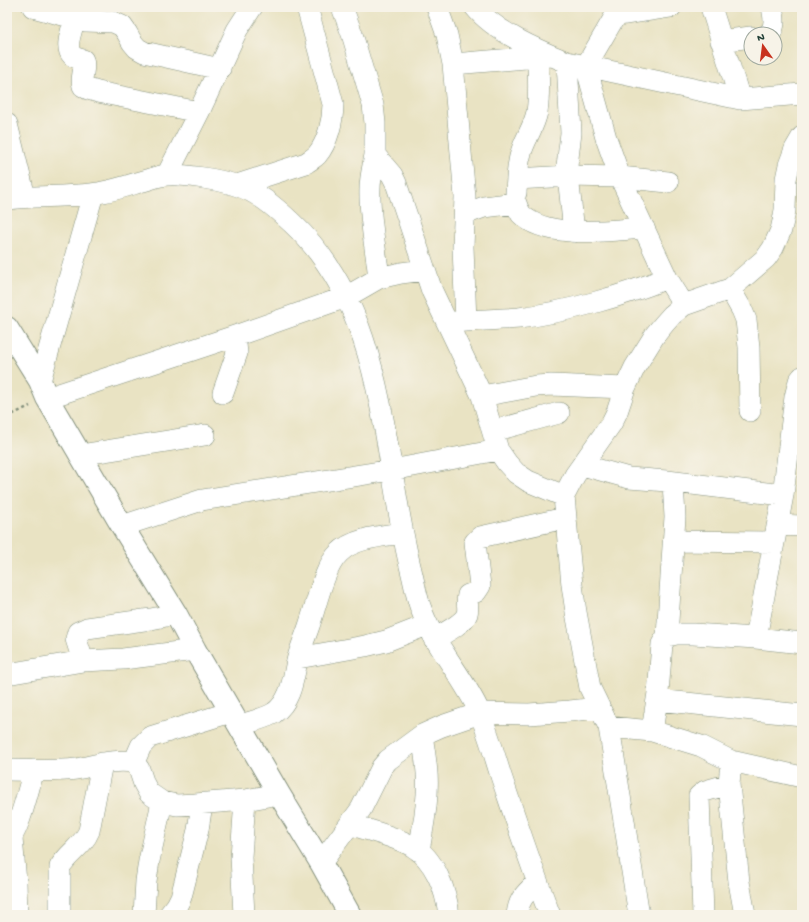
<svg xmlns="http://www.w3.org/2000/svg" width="809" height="922" font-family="'Gochi Hand',sans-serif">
<rect width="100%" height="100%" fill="#f7f3e8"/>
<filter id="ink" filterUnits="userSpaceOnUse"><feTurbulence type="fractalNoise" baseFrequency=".025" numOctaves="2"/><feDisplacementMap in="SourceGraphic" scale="8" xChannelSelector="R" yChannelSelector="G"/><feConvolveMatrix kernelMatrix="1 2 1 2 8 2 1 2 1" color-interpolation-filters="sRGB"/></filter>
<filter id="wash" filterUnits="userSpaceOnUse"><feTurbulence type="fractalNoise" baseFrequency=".012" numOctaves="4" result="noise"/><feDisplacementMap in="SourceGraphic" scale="16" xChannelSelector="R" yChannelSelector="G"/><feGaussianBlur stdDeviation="0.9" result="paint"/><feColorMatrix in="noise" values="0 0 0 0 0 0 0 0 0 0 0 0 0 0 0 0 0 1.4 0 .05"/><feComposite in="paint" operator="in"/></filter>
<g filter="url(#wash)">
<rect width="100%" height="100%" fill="#e9e3c3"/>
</g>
<g filter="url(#ink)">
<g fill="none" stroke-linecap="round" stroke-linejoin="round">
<g stroke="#84907c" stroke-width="22">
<path id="minor" d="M33 7 86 21 113 22 122 26 127 33 132 42 137 48 144 52 220 69
M342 7 352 34 373 105 375 123V155L392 175 396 183 432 291 482 396 498 450 507 463 516 473 528 481 564 496
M437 7 447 35 453 64 465 197 463 247 466 321
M475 7C495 32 537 50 567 62L740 99 802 94
M671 7 620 15 614 18 586 66 606 138 620 177 667 278 684 305
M711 7 740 99
M75 18C73 27 64 47 72 55 74 58 79 59 83 60 86 69 80 77 83 86L88 89 98 92 199 112
M768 34H770C776 25 774 17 772 7
M721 41 751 37
M567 62 571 133 567 166 574 232
M453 64 550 56
M7 124 25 197
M375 155C373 166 370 178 370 189 369 219 376 249 379 278
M167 175 199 112 237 30 252 7
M517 179 568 176 620 177 668 182
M237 185 306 163C310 160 314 158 317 155 328 142 333 120 333 104L307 7
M516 193C517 179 517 165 521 153 525 139 534 127 537 112 540 94 538 75 538 57
M7 199C35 196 63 197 91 194 110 192 129 185 147 180 154 178 161 175 168 175 183 174 221 180 235 185 257 191 276 208 292 223 388 313 381 452 411 570 414 582 416 594 420 606 433 645 462 674 479 711 488 732 494 754 501 776 517 823 532 869 550 915
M465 214 484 207 516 203C517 207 519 211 521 214 546 240 611 230 644 228
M730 289 742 310 746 320 749 347 750 411
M452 322C474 320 497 320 519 318 567 312 623 296 667 278
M40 381 93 194
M223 393 237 353 235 336
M482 396 536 386 551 385 625 388
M47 398 235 336 346 297 379 278 401 273 424 270
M493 431 559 413
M80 455 205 435
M582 465 629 478 667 481 783 495
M778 525 802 526
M122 526 202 500 392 470 498 450
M674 541 774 542
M667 636 675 517 673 482
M756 638 783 495 795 397 799 381 802 377
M434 639C443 634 464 623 467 614 469 608 466 602 468 595L476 592 480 586 475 542 480 537 565 518
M298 658 365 646 386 641 427 625
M83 661 76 639 78 632 87 628 151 619 176 614
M7 674 83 661 123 659 195 650
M657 700 802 715
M240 725C250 722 266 718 274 713 291 701 293 679 297 661 300 649 305 638 309 626 316 606 324 567 339 553 353 538 383 536 402 533
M609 727 652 731 701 746 731 761 802 777
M652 731 658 693 662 644 667 636 677 634H693L756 638 802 643
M731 761 729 784 739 882 745 915
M134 762 141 746 150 737 231 712
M7 770C30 770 53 772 76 769 97 765 112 759 134 762L139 769 144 784 149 793 162 802 177 805 195 804 245 800 279 794
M350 824C370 831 393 836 412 846 435 859 446 890 449 915
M12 838 16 882 17 915
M7 843C20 830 28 789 34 770
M419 851C423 826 429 799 427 773 426 760 424 748 422 735
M321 863 361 809 382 767 388 760 422 735 442 726 480 713 529 714 570 711 598 708
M60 915V867C68 853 83 846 89 831L102 763
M144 915 146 881 149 861 162 802
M169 915 177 905 181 897 198 830 202 804
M244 915 241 857 245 800
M517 915C519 897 526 894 537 882
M639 915 609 727 590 688 576 612 572 585 564 496 575 475 611 424 617 412 625 388 635 367 655 335 664 324 672 315 684 305 730 289 766 258 773 248 781 230 783 221 785 210 786 179 789 165 795 149 802 137
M703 915 699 796 705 791 729 784"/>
</g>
<g stroke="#84907c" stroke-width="24">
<path id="tertiary" d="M7 328 40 381 47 398 122 526 176 614 195 650 279 794 321 863 350 915"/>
</g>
<path stroke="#84907c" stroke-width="2.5" stroke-dasharray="3 3" stroke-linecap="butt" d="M7 417 30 406"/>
<use href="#minor" stroke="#fff" stroke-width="21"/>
<use href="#tertiary" stroke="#fff" stroke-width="22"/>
</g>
</g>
<rect width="809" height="922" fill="none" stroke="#f7f3e8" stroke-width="24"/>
<g transform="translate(763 46) rotate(346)"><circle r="19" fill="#f7f3e8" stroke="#a1aaa0"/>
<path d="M0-3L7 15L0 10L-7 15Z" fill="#c8321e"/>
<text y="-6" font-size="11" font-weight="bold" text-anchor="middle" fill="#1f3d34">N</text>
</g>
</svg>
